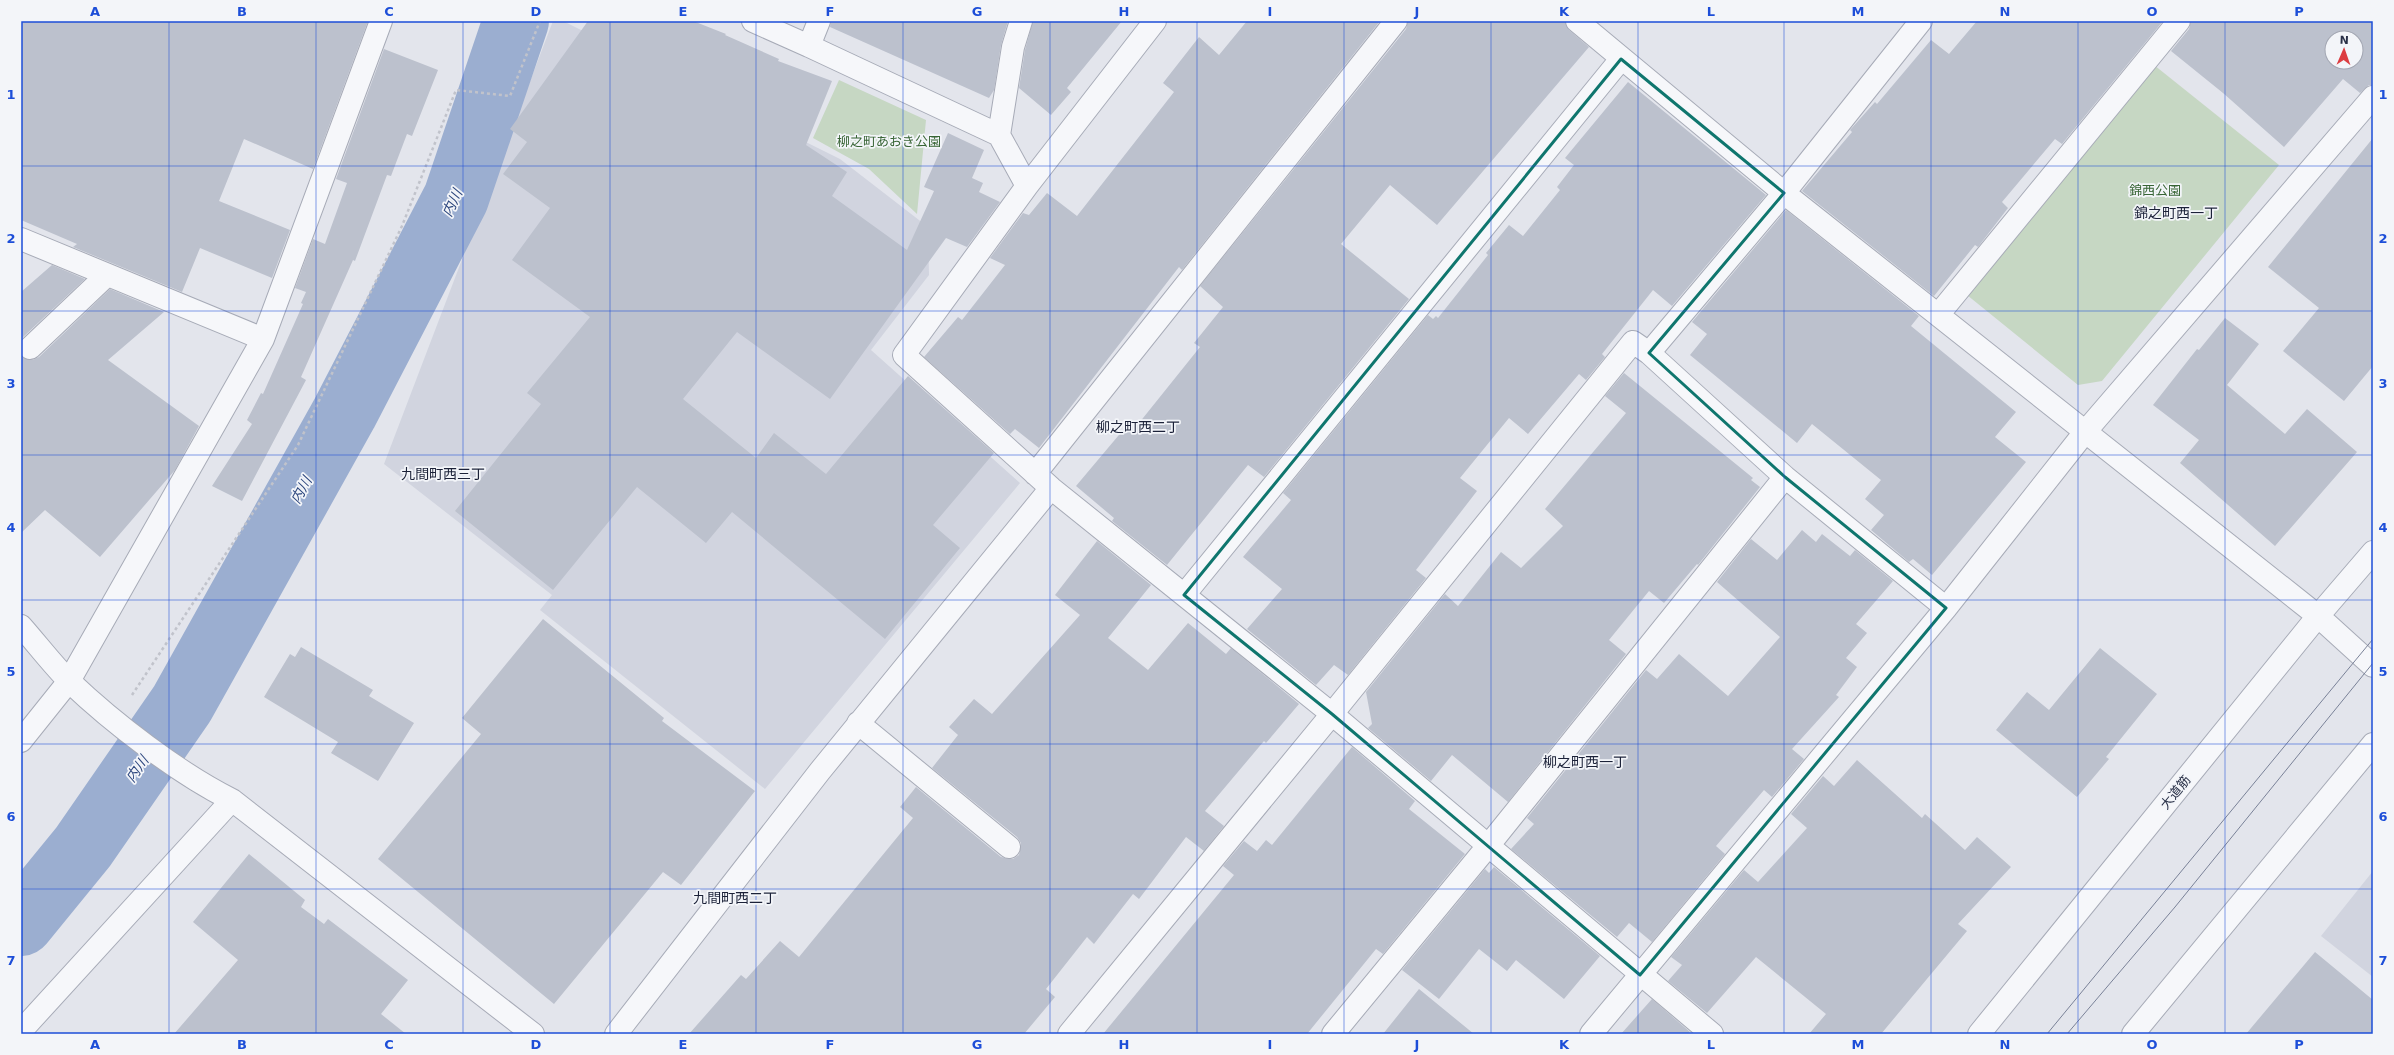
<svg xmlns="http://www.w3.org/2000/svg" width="2394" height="1055" font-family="'DejaVu Sans','Noto Sans JP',sans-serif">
<rect width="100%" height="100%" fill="#e3e5ec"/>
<path fill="#d1d4df" d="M553 21H563L840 159 928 227 929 275 871 350 1020 483 765 789 540 610 552 595 384 464Z
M2373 871V977L2321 936Z"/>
<path fill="#c6d7c3" d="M2154 65 2279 165 2102 381 2078 385 1967 295Z
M839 80 926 120 917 214 869 169 813 138Z"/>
<path fill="#9baed0" d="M176 701 190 707 177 722 121 833 21 954V877L157 712Z"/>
<path fill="#e3e5ec" d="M150 718 173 735 146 788 113 763Z"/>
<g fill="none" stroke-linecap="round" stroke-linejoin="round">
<path stroke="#9baed0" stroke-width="66" d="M21 923 83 847 182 704 345 412 456 198 516 21"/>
</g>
<path fill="#bcc1cd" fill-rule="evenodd" d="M21 21H368L313 169 244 139 219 201 290 230 272 278 200 248 182 292 73 247 77 244 21 220Z
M588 21H693L726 34 725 35 779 59 778 61 832 81 806 145 847 172 832 196 907 250 934 191 924 187 948 133 984 150 972 178 983 183 979 192 1000 202 967 247 946 238 830 399 737 332 683 399 756 458 774 433 826 474 908 376 994 453 933 525 960 548 885 639 732 512 706 543 637 487 553 590 455 511 541 404 527 393 590 317 512 260 550 208 503 174 527 142 510 129Z
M831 21H1008L1001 45 994 90 989 98 830 27Z
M1033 21H1122L1067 88 1071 92 1051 115 1019 88 1025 50Z
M1247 21H1380L1182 270 1179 267 1039 448 1015 429 1010 434 924 357 958 317 962 320 1005 265 990 258 1023 213 1029 215 1047 193 1077 216 1174 92 1163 83 1199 37 1219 55Z
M1408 21H1565L1569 30 1589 47 1437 225 1390 185 1341 244 1409 299 1264 477 1248 465 1167 565 1112 521 1114 518 1076 486 1129 423 1135 428 1200 347 1194 343 1223 307 1200 286 1406 29Z
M1977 21H2163L2062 144 2055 139 2002 202 2008 208 1978 247 1975 245 1934 296 1802 191 1852 132 1850 130 1875 102 1877 104 1931 40 1949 54Z
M2191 21H2373V85H2369L2360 93 2343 79 2284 147 2223 93 2171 51 2189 29ZM2332 38H2356V62H2332Z
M384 49 438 70 412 136 407 134 391 176 387 175 355 261 353 260 301 377 306 380 242 501 212 486 252 424 247 420 261 393 263 394 303 304 301 303 306 292 295 288 313 239 325 244 347 183 336 179Z
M1628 82 1766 195 1672 306 1653 290 1602 354 1605 357 1586 380 1579 374 1528 434 1509 418 1460 478 1477 491 1416 570 1426 578 1348 675 1334 665 1316 685 1247 629 1282 589 1243 557 1291 500 1283 493 1428 315 1433 319 1436 316 1438 318 1488 255 1486 253 1509 225 1523 236 1560 190 1557 187 1574 165 1565 158Z
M2373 138V366L2344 401 2283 351 2319 308 2268 267Z
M1786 210 1919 316 1911 326 2016 412 1995 437 2026 462 1932 575 1913 559 1909 562 1871 530 1884 515 1865 499 1881 480 1812 424 1797 443 1690 355 1707 334 1692 322Z
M52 265 85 279 21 339V292Z
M110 289 164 312 108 360 199 426 175 470 100 557 45 510 21 533V357L33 360 39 357Z
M2225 318 2259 344 2227 385 2285 434 2307 409 2357 452 2275 546 2180 463 2199 440 2153 405 2197 349 2199 350Z
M1624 373 1753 478 1751 480 1760 487 1698 565 1697 564 1664 603 1649 591 1609 640 1626 654 1508 802 1452 755 1431 781 1368 728 1372 724 1366 692 1445 594 1458 606 1501 552 1521 568 1563 526 1545 509 1626 413 1605 396Z
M1802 530 1816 542 1822 534 1850 556 1855 550 1893 581 1856 624 1867 633 1846 658 1857 667 1836 695 1839 697 1792 749 1804 759 1772 797 1764 790 1716 846 1725 854 1652 942 1629 923 1617 937 1511 849 1534 824 1527 818 1646 670 1657 679 1679 654 1728 696 1780 637 1717 582 1751 539 1777 560Z
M1097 541 1151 585 1108 638 1148 670 1188 623 1226 654 1231 648 1299 704 1266 743 1264 741 1205 811 1224 826 1204 851 1186 837 1139 899 1133 894 1094 944 1087 937 1046 989 1055 997 1024 1034H689L741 975 746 979 780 941 799 957 913 818 900 807 916 787 1001 857 1013 859 1019 855 1021 843 1017 837 932 768 958 735 949 727 974 699 992 714 1080 615 1055 595Z
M543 619 664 718 662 721 755 791 681 885 663 872 554 1004 378 859 481 734 462 718Z
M301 647 373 690 369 696 414 723 378 781 331 753 338 742 264 697 290 654 295 657Z
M2100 648 2157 694 2106 757 2109 759 2077 797 1996 730 2027 692 2049 710Z
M1352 747 1415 801 1409 809 1465 854 1383 954 1376 949 1307 1034H1103L1234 875 1223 866 1244 841 1257 851 1266 840 1272 845Z
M1857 760 1922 818 1925 814 1965 850 1977 837 2011 867 1958 924 1967 931 1881 1034H1809L1826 1014 1756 957 1707 1013 1668 981 1682 965 1671 957 1744 870 1758 882 1807 828 1791 814 1823 776 1834 786Z
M249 854 305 900 301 907 324 924 328 919 408 980 381 1014 406 1034H174L238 960 193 922Z
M1494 867 1600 956 1564 999 1516 960 1507 971 1479 949 1439 999 1402 970 1485 869 1489 873Z
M2315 952 2373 1000V1034H2246Z
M1419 989 1474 1034H1383Z
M1652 999 1690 1032 1688 1034H1621Z"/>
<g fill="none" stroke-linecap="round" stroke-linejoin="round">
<g stroke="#a7abb7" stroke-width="24">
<path id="minor" d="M753 21 809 46
M819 21 809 46 999 135 1027 186
M1155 21 1027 186 904 355 1051 488 1332 714 1712 1034
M1577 21 1784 193 2318 616 2373 666
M999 135 1013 47 1021 21
M21 239 263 339
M1938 315 2179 21
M30 348 107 275
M1649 353 1785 477 1946 608
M1035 474 1396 21
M1184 595 1621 59
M21 626C37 644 52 664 69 681 113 723 178 773 232 800L533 1034
M858 723 1009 847
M21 741 69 681 263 339 381 21
M21 1031 232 800
M616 1034 820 771 1051 488
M1069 1034 1332 714 1633 342 1649 353 1784 193 1921 21
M1333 1034 1488 846 1785 477
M1591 1034 1946 608 2085 432 2373 97
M1979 1034 2318 616 2373 552
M2133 1034 2373 744"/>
</g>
<path stroke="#c1c3cb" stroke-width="2.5" stroke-dasharray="3 3" stroke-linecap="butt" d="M132 695 298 445 402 226 456 90 510 96 540 21"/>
<use href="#minor" stroke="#f6f7fa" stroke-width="22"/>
<path stroke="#7a8298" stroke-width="1" d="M2047 1034 2373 639
M2067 1034 2175 907 2373 663"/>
</g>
<path fill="none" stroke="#0f766e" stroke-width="3" stroke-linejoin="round" d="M1621 59 1784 193 1649 353 1785 477 1946 608 1640 975 1332 714 1184 595Z"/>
<path fill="none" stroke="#1d4ed8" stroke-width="1" stroke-opacity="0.55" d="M169 21V1034M316 21V1034M463 21V1034M610 21V1034M756 21V1034M903 21V1034M1050 21V1034M1197 21V1034M1344 21V1034M1491 21V1034M1638 21V1034M1784 21V1034M1931 21V1034M2078 21V1034M2225 21V1034M21 166H2373M21 311H2373M21 455H2373M21 600H2373M21 744H2373M21 889H2373"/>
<g text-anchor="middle" stroke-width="3.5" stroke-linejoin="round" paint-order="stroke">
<g font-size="13" fill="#376434" stroke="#f3f5f9">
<text x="889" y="146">柳之町あおき公園</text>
<text x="2155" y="195">錦西公園</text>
</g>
<g font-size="13" fill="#293047" stroke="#f3f5f9">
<text transform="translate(2175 792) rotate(-51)" y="5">大道筋</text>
</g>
<g font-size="14" font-style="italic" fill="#2e487f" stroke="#f3f5f9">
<text transform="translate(452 203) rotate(-65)" y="5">内川</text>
<text transform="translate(301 490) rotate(-61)" y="5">内川</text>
<text transform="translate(137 769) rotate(-55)" y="5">内川</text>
</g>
<g font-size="14" fill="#1b2138" stroke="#f3f5f9">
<text x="2176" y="218">錦之町西一丁</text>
<text x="1138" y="432">柳之町西二丁</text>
<text x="443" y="479">九間町西三丁</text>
<text x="1585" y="767">柳之町西一丁</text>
<text x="735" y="903">九間町西二丁</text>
</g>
</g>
<rect width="2394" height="1055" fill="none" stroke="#f3f5f9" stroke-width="44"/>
<g transform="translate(2344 50) rotate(2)"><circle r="19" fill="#f3f5f9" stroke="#a2a6b2"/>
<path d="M0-3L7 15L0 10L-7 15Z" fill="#dc3d41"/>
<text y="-6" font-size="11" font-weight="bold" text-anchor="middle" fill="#293047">N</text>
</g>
<rect x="22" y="22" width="2350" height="1011" fill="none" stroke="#1d4ed8" stroke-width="1.5"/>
<g font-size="13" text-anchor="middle" font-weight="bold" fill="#1d4ed8">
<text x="95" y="16">A</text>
<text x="242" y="16">B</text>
<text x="389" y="16">C</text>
<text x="536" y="16">D</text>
<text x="683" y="16">E</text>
<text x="830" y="16">F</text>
<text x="977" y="16">G</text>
<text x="1124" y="16">H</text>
<text x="1270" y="16">I</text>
<text x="1417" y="16">J</text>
<text x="1564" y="16">K</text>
<text x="1711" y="16">L</text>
<text x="1858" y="16">M</text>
<text x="2005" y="16">N</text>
<text x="2152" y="16">O</text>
<text x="2299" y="16">P</text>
<text x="11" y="99">1</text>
<text x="2383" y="99">1</text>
<text x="11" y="243">2</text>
<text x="2383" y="243">2</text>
<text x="11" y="388">3</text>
<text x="2383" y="388">3</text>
<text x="11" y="532">4</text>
<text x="2383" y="532">4</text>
<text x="11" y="676">5</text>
<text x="2383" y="676">5</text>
<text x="11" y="821">6</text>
<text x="2383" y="821">6</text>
<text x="11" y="965">7</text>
<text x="2383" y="965">7</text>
<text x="95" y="1049">A</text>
<text x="242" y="1049">B</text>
<text x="389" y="1049">C</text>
<text x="536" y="1049">D</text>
<text x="683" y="1049">E</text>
<text x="830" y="1049">F</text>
<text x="977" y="1049">G</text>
<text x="1124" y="1049">H</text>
<text x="1270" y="1049">I</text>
<text x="1417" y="1049">J</text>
<text x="1564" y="1049">K</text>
<text x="1711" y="1049">L</text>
<text x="1858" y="1049">M</text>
<text x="2005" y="1049">N</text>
<text x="2152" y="1049">O</text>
<text x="2299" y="1049">P</text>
</g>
</svg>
